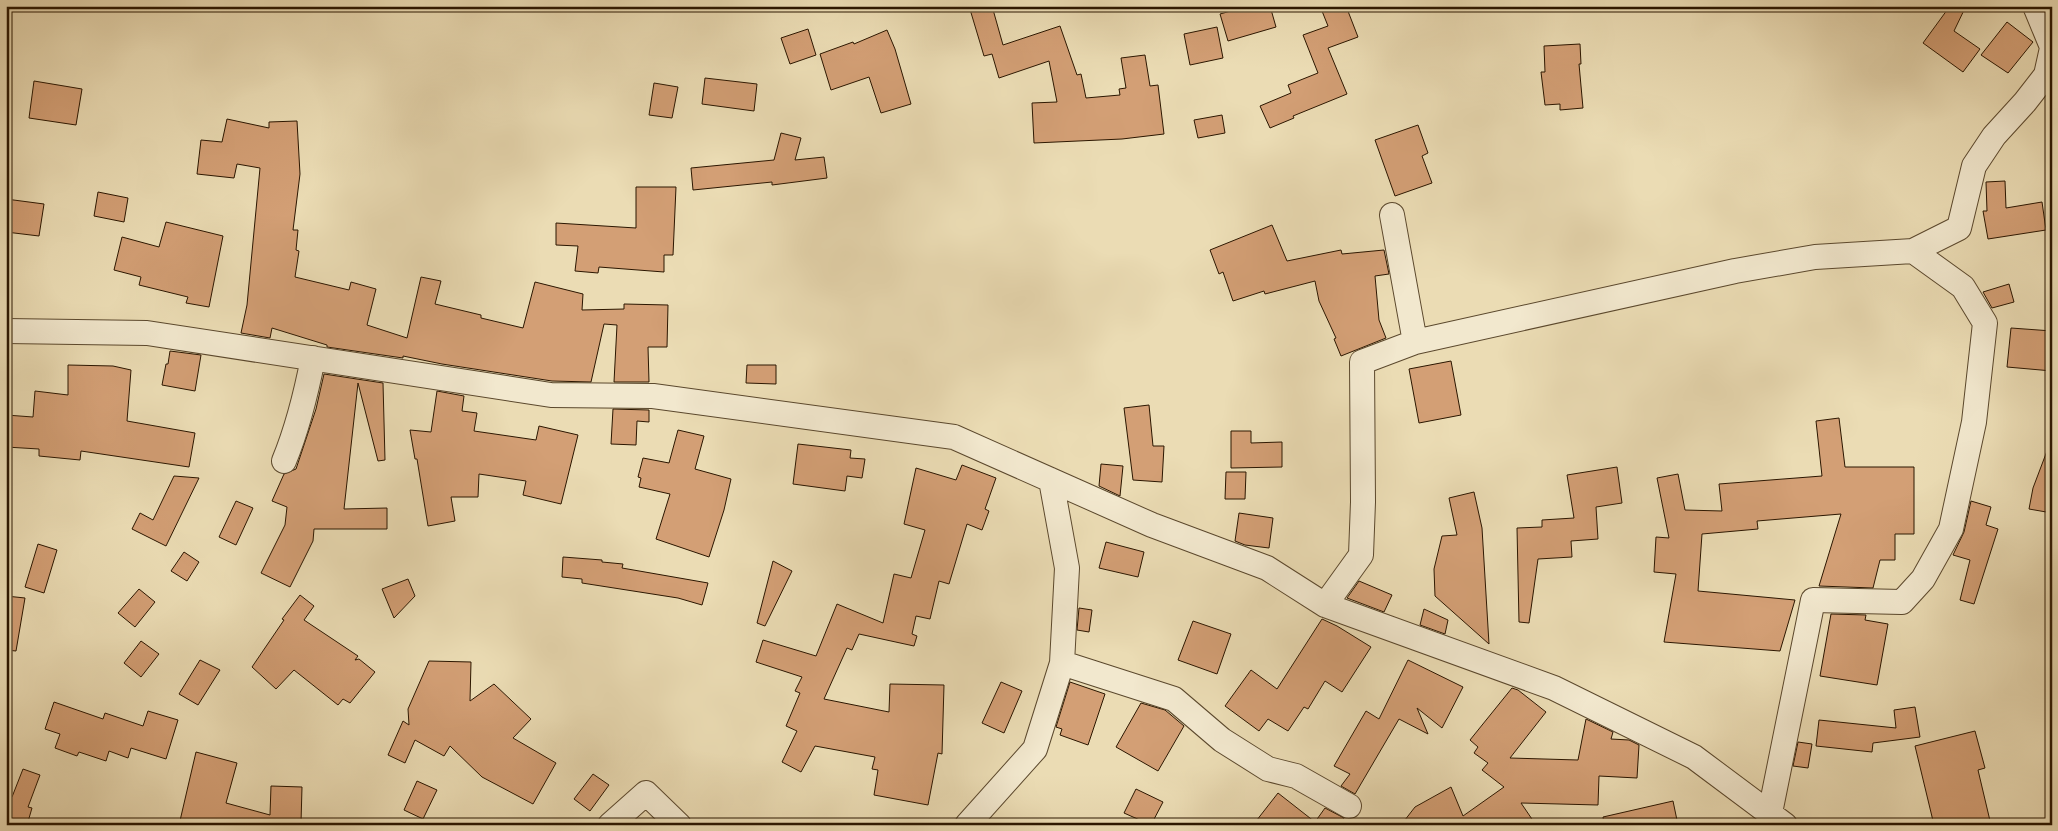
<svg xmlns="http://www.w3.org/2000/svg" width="2058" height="831" font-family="Vollkorn,serif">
<rect width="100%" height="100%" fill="#ebdcb4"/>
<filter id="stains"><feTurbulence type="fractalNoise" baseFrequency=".004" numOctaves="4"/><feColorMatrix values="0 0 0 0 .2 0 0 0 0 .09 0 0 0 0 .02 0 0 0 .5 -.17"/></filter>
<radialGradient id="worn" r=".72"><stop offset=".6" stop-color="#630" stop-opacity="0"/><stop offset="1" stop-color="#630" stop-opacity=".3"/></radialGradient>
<path fill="#d39f75" stroke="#2b1600" d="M969 6H992L1003 45 1060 26 1077 75 1081 74 1086 98 1120 95 1119 89 1126 88 1121 58 1145 55 1150 86 1158 85 1164 134 1122 139 1034 143 1032 103 1057 102 1049 61 999 78 992 54 984 56Z
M1238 6H1270L1276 27 1228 41 1220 14 1238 9Z
M1320 6H1346L1358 37 1328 48 1347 94 1293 116 1294 118 1270 128 1260 106 1291 93 1288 85 1318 73 1303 35 1328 26Z
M1950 6H1966L1954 31 1980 49 1963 72 1923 43Z
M2007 22 2033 42 2008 73 1981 55Z
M1217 27 1223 58 1190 65 1184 34Z
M808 29 816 55 790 64 781 38Z
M887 30 895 49 911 104 881 113 869 77 831 90 820 54 853 42 854 44Z
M1580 44 1581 64H1579L1583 108 1560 110V104L1545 105 1541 72H1545L1544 46Z
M705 78 757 84 754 111 702 104Z
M34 81 82 89 76 125 29 118Z
M654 83 678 87 672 118 649 115Z
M1222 115 1225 133 1198 138 1194 120Z
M227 119 269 128V122L297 121 300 174 293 230H298L296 250 299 251 295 277 349 290 351 282 376 289 367 325 407 338 421 277 441 281 435 304 481 315V318L523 328 535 282 583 294 582 310 624 309V304L668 305 667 347H648L649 382H614L617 325 604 324 591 382 552 381 442 364 403 356V358L327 347V345L272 328 270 338 241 333 247 305 260 168 237 164 234 178 197 174 201 140 222 142Z
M1418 125 1428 153 1422 156 1432 183 1395 196 1375 140Z
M781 133 801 138 795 160 824 157 827 178 772 185V182L693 190 691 168 774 160Z
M2005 181 2006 208 2042 202 2046 230 1988 239 1983 211H1987L1986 182Z
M636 187H676L673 255H664V272L599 267 598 273 575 271 578 246 556 245V223L636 228Z
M98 192 128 198 124 222 94 216Z
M6 199 44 204 39 236 6 232Z
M166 222 223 236 209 307 186 303 188 297 139 285 141 277 114 270 122 237 159 247Z
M1272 225 1287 261 1341 250 1342 254 1384 250 1389 274 1375 276 1379 320 1386 338 1341 356 1334 339 1336 338 1319 301 1315 281 1265 294 1264 291 1233 301 1223 272 1219 274 1210 250Z
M2009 284 2014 302 1992 308 1983 292Z
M2011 328 2052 331V371L2007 367Z
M170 351 201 355 195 391 162 385 166 364H168Z
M1451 361 1461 415 1419 423 1409 369Z
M68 365 113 366 131 370 127 421 195 433 189 467 81 451 80 460 39 456V449L6 447V415L33 417 35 391 68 395Z
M747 365H776V384L746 383Z
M324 374 383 383 385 460 378 461 358 383 344 509 387 508V529H314L313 541 290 587 261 573 285 525 287 507 272 501 284 474 296 469 316 409Z
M437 391 464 396 462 411 477 413 474 431 536 440 539 426 578 435 561 504 523 495 526 481 479 474 478 497H451L455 521 428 526 417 459H415L410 430 431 432Z
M1149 405 1153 446H1164L1162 482 1133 480 1124 408Z
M613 409 649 410V422L637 421 636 445 611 444Z
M1839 418 1845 467H1914V534H1895V560H1880L1873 588 1819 586 1841 514 1757 521 1758 529 1702 534 1698 591 1795 600 1780 651 1664 642 1676 574 1654 572 1656 537 1669 538 1657 478 1678 474 1685 510 1722 511 1719 484 1822 476 1816 421Z
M678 430 704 436 695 469 731 479 724 510 709 557 656 539 670 494 639 487 641 478 638 477 643 458 669 463Z
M1231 431H1251V443L1282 442V467L1231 468Z
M2050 443 2052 444V513L2029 509 2033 488Z
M798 444 851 450 850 458 865 459 862 478 847 476 845 491 793 484Z
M1101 464 1123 466 1120 496 1099 486Z
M962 465 996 478 985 509 989 511 982 530 967 524 949 584 939 581 930 619 916 616 912 634 917 636 914 646 859 634 852 650 847 648 824 699 889 712 890 684 944 685 942 754 938 753 928 805 874 795 878 770 872 769 875 757 815 746 801 772 782 762 797 731 786 726 800 693 795 691 802 677 756 662 763 640 816 656 837 604 883 623 894 574 911 578 925 530 904 524 916 468 956 480Z
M1617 467 1622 503 1596 507 1598 539 1571 541 1572 557 1538 559 1529 623 1519 622 1517 528 1542 527V520L1574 518 1567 475Z
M1226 472H1246L1245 499H1225Z
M174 476 199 478 166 546 132 529 140 513 153 520Z
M1474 492 1482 528 1489 644 1435 596 1434 569 1442 536 1457 535 1449 498Z
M236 501 253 508 236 545 219 537Z
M1971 501 1991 507 1986 525 1998 529 1974 604 1960 600 1970 560 1953 555 1964 532Z
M1239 513 1273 518 1269 548 1245 545 1235 541Z
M1106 542 1144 552 1138 577 1099 568Z
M38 544 57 550 44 593 25 587Z
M184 552 199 562 187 581 171 571Z
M563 557 602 560V562L623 564 622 568 708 583 702 605 678 598 582 583V579L562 577Z
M773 561 792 571 765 626 757 623Z
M408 579 415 596 394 618 382 589Z
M1359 581 1392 595 1384 612 1347 598Z
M139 589 155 602 135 627 118 613Z
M300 595 314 606 304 620 358 656 355 660 359 659 375 672 350 703 343 699 338 705 294 670 276 689 252 667 284 620 282 619Z
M6 596 25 598 16 651 6 650Z
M1079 608 1092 610 1089 632 1077 630Z
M1424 609 1448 620 1445 634 1420 625Z
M1831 614 1866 615 1865 620 1888 624 1877 685 1820 676Z
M1322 619 1337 626 1371 647 1342 692 1325 681 1308 709 1304 707 1288 731 1268 719 1259 731 1225 706 1251 670 1277 689Z
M1193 621 1231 634 1217 674 1178 660Z
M141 641 159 654 141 677 124 663Z
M200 660 220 670 198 705 179 694Z
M1408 660 1463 687 1442 728 1417 708 1428 734 1399 719 1355 794 1341 786 1350 774 1334 766 1366 711 1379 719Z
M429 661 471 662 470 701 494 684 531 719 513 738 556 763 533 804 482 777 450 746 444 756 415 740 405 763 388 755 403 721 409 725 408 709Z
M1001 682 1022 691 1004 733 982 723Z
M1070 682 1105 694 1088 745 1060 735 1062 729 1056 727Z
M1512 688 1518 690 1546 712 1510 758 1578 760 1586 719 1613 732 1611 739 1629 740 1639 745 1637 778 1599 776 1598 805 1521 803 1536 825H1401L1415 807 1451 787 1463 816 1504 787 1482 770 1488 763 1474 753 1478 747 1470 740Z
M54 702 103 719 105 713 143 726 148 711 178 720 166 759 131 748 128 758 109 751 106 761 79 752 77 756 55 748 60 734 45 729Z
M1141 703 1165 710 1184 726 1158 771 1116 747Z
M1915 707 1920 737 1873 743 1872 752 1816 746 1819 720 1896 728 1894 710Z
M1975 731 1985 768 1978 770 1991 825H1934L1915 746Z
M1798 742 1812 744 1808 768 1793 766Z
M196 752 237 763 226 803 270 815 271 786 302 787 301 823 179 825Z
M23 769 40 775 28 807 32 808 27 825 6 821V795L12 797Z
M593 774 609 785 590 811 574 799Z
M417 781 437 790 423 819 404 810Z
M1136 789 1163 802 1151 825 1124 813Z
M1278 793 1315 822 1325 808 1344 818 1339 825H1253Z
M1673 801 1678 825H1604L1603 817Z"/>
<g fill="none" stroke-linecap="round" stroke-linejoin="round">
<g stroke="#5b482d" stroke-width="26">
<path id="minor" d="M2035 6 2052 47
M1392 215 1415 342
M6 331 147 333 551 395 653 396 954 437 1152 525 1267 568 1325 605 1554 688 1694 757 1785 825
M284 461C298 427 306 394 313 358
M1325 605 1361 555 1363 502 1362 362 1415 342 1735 271 1815 257 1913 251 1959 228 1974 166 1994 136 2025 102 2046 75 2052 48
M1062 663 1174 699 1222 740 1268 769 1296 776 1349 806
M1770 813 1813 600 1902 602 1923 579 1951 529 1974 422 1985 323 1963 287 1913 251
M610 825 646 793 679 825
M967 825 1035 749 1062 663 1067 568 1051 480"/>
</g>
<use href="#minor" stroke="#f2e8ce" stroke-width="24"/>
</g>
<rect width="2058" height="831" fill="none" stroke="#ebdcb4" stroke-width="25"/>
<rect x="8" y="8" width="2043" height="816" fill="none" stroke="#2b1600" stroke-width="2.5"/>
<rect x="12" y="12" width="2033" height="806" fill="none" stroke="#2b1600"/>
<rect width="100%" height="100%" filter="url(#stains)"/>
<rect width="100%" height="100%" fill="url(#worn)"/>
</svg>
